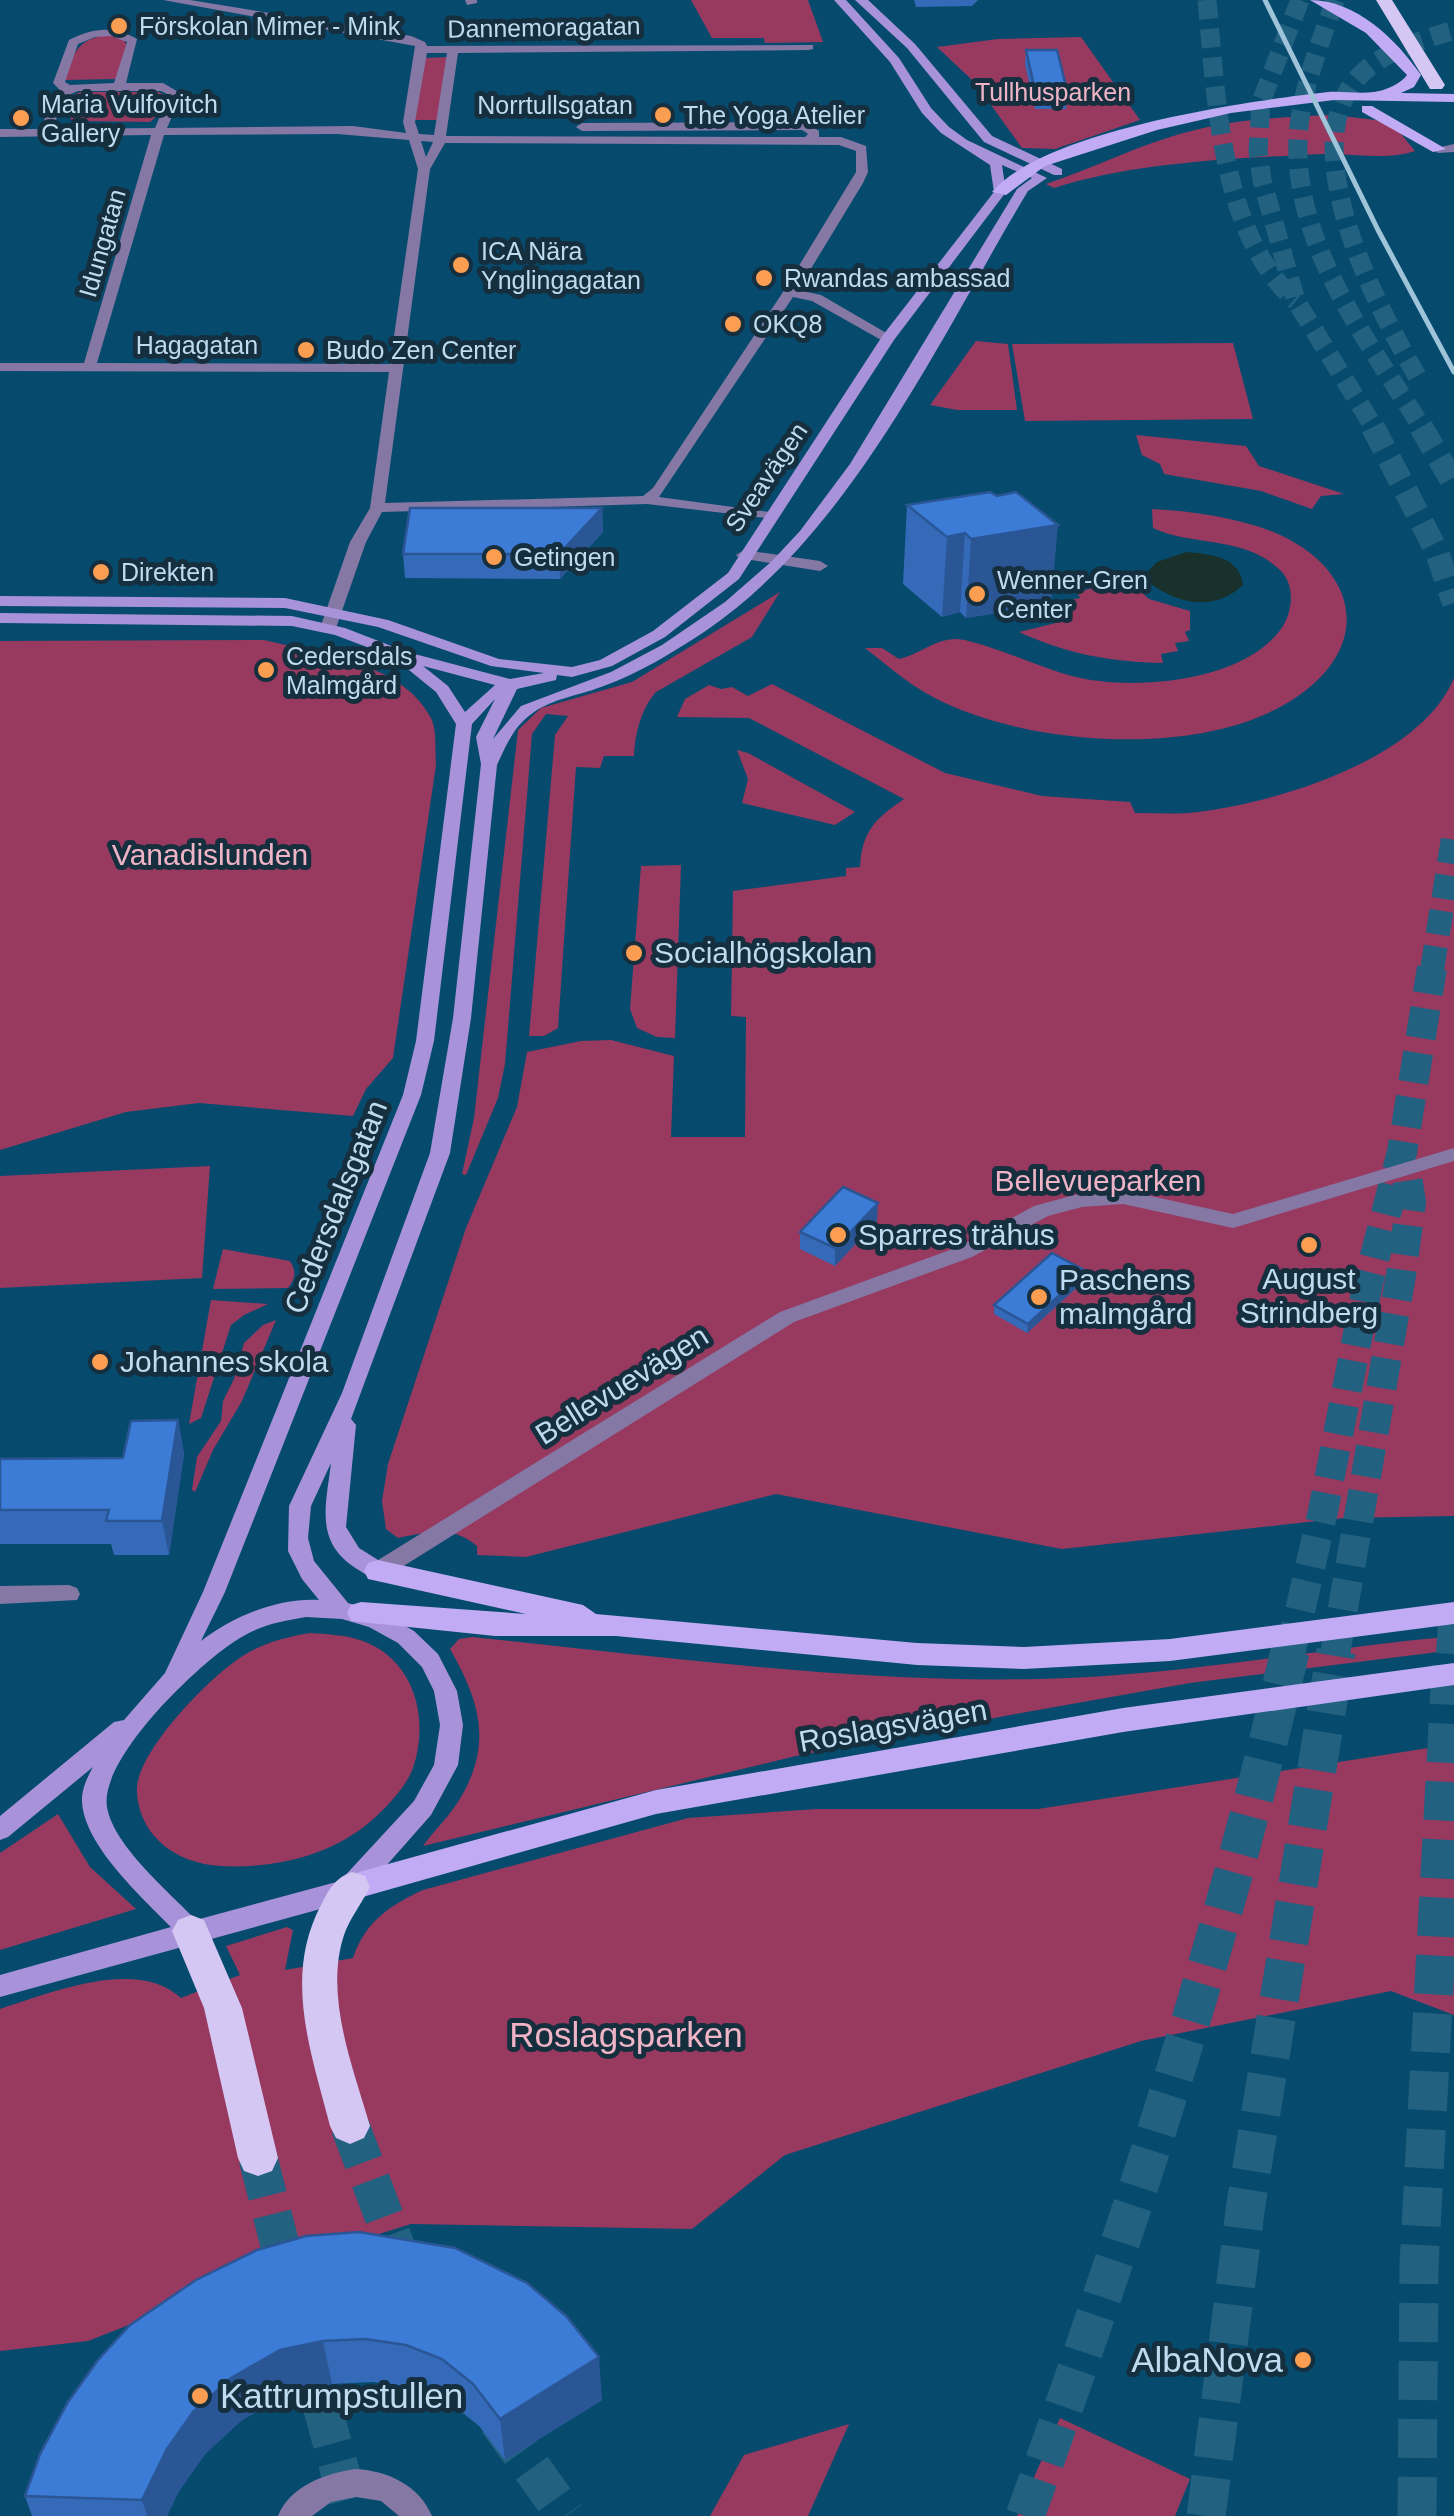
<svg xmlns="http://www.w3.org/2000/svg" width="1454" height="2516" font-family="Arial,sans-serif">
<rect width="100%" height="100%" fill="#064b6d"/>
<path fill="#983960" d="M691 0H808L823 42 765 43 764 38H712Z
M108 35 124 40 127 46 116 79 65 80C74 52 77 39 108 35Z
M1081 37 1140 120 1055 149 1022 148 986 98 997 94 996 84 972 80 937 47 998 39Z
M449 57 439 120H413L424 58Z
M81 92H159L166 96 159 114 150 122 72 121 68 113 71 96Z
M1333 115 1376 120 1397 129 1415 151C1386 161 1352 153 1323 154 1238 158 1134 162 1054 188L1046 184C1088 170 1128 150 1170 137 1223 120 1279 117 1333 115Z
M976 341 1008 344 1017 410H957L930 405Z
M1233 343 1253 419 1025 421 1012 344Z
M1136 435 1246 446 1259 466 1344 494 1321 496 1312 509 1261 491 1164 474 1160 464 1142 455Z
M1152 509C1192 511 1233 517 1271 531 1354 564 1377 641 1298 696 1207 760 1027 747 933 697 908 684 887 665 865 648H882L899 659C918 655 935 639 956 639 980 640 1044 669 1072 676 1132 692 1247 682 1283 626 1293 610 1295 584 1280 570 1244 535 1193 547 1153 528Z
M1127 579 1149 599 1190 611V630L1185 632 1189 641 1175 643 1178 651 1161 654 1163 663C1111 662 1067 654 1019 632L1068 620 1051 604 1080 598 1077 592Z
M780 592 752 637 656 692C641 709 635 734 634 756H604L600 768 576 767 558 1028 544 1036H529L555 735 568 716 546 714 532 734 505 1064 498 1098 466 1175 462 1174 474 1118 518 730 541 708 632 682Z
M264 640C319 654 402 662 431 718 437 730 435 751 436 765L393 1058 366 1089 353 1116 199 1103 126 1112 0 1150V641Z
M1454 678V1516L1344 1518 1062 1549 776 1494 526 1557 477 1555V1546C452 1525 428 1532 398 1538L386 1529 382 1501 388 1464 466 1228 517 1107 527 1052 581 1041 611 1040 674 1056 671 1137H745L746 1017 731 1016 733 891 846 876V868L860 867C862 831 875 819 904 799L749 718 677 717 685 699 709 685 721 689 732 687 748 696 772 684 945 773 1042 796 1130 802 1135 813C1158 813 1182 815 1205 811 1284 800 1421 758 1454 678Z
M737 750 748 753 855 812 835 825 742 803 748 779Z
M681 865 675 1038 657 1037 637 1028 630 1009 641 866Z
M210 1166 202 1278 0 1288V1176Z
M223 1249 290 1261C297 1272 295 1279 288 1288L213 1289Z
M211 1300 268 1304 244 1315 231 1325 201 1418 189 1424Z
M276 1320 242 1401 213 1450 195 1492 192 1490 197 1457 221 1421 223 1401 234 1379 244 1343 263 1325Z
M310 1633C328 1634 346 1635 363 1641 414 1660 430 1718 413 1768 406 1787 386 1808 371 1821 331 1856 272 1869 221 1866 199 1865 175 1857 159 1841 145 1828 136 1807 137 1787 140 1748 213 1673 246 1654 266 1642 287 1637 310 1633Z
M1454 1636V1650L1190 1683 1021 1713 796 1756 423 1846C435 1829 451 1815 461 1797 493 1742 479 1700 450 1649L459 1639 472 1637C660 1656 849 1683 1039 1679 1179 1676 1315 1649 1454 1636Z
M1454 1744V2015L1391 1991 1141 2041 785 2155 692 2229 411 2224 289 2262 88 2341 0 2351V2009C51 1993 136 1957 181 1998L240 1975 226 1946 287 1927 293 1930 285 1970 353 1958C365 1922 390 1905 423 1890L688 1818 817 1809H1038Z
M58 1814 90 1867 136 1909 0 1950V1853Z
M1060 2418 1190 2479 1175 2516H1017Z
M849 2424 808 2516H710L744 2455Z"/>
<path fill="#19302b" d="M1186 552C1210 554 1240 556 1243 585 1215 611 1180 605 1151 584L1148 571 1157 562Z"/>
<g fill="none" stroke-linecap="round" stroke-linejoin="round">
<path stroke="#226180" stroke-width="19" stroke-dasharray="19 10" stroke-linecap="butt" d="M1207 0C1216 95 1220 235 1296 301
M1300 0 1261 102 1258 151 1262 180 1296 301 1375 429
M1335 0C1321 41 1304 83 1299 126 1287 237 1368 341 1423 429
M1417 376C1378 308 1302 165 1349 89 1370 55 1418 41 1454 30"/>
<path stroke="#226180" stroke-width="24" stroke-dasharray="24 12" stroke-linecap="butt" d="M1373 427 1437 552 1454 603
M1421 427 1454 484
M1432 970 1454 832"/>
<path stroke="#226180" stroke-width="30" stroke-dasharray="30 15" stroke-linecap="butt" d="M1290 1654 1323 1511 1368 1283 1402 1152 1432 968
M1335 1654 1401 1275 1411 1202 1405 1165
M1451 1654 1454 1606"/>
<path stroke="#226180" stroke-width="39" stroke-dasharray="39 19" stroke-linecap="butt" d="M350 2126 405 2272
M258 2158 289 2281
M307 2350 352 2516
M498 2421 566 2516
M1025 2516C1127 2233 1222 1945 1290 1651
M1206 2516 1246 2204 1336 1651
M1417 2516 1419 2265 1452 1651"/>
<path fill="#8578a5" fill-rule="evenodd" d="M163 0H190L411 36 425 42 427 46 813 45V49L809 50 458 53 446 136 805 137 808 134 802 130 582 131 576 127 582 123 805 122 819 131V137H841L866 146 868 172 863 183 798 290 821 295 895 338 883 341 812 301 793 297 659 497 770 512 777 516 775 519 647 504 382 512 366 542 336 628 334 631H322L320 628 350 542 370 508 389 372 0 371V363H84L151 135 0 137V129H41L53 95 60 90 53 83 69 40C92 28 114 25 137 39L126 83H163L182 94 167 128 353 126 406 133 403 122 415 46ZM111 36 127 42 114 83 70 85 65 82 78 44 95 37ZM427 53H447L434 135 419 134 415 122ZM78 91H161L169 95 155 128 53 129 64 97ZM337 134 409 140 418 169 390 364 97 363 164 135ZM421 141 433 142 426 157ZM445 143 839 145 856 151V172L783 292 653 488 643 496 385 503 430 169Z
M465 0H477V3L467 5Z
M1454 144V152L1438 153 1432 149Z
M744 550 820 561 828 566 820 571 739 558 736 555Z
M1454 1148V1161L1233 1228 1123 1204 1082 1207 1048 1216 972 1257 794 1322 386 1577 378 1580 370 1577 367 1571 370 1565 780 1312 958 1247 1034 1206 1082 1193 1123 1190 1233 1214Z
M69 1585 77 1588 80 1594 77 1600 0 1604V1586Z
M356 2469C388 2471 419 2485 432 2516H399L381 2501 356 2497 331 2502 312 2516H278C290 2486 326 2473 356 2469Z"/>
<path fill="#a892da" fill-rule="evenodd" d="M834 0H846L899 58 931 108 949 127 967 140 1047 178 1028 191C938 341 853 529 707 630 674 652 638 674 601 687 577 696 550 699 530 715 513 728 506 746 497 765L471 1018 450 1153 351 1419 356 1425 346 1527 359 1548 386 1565 389 1571 386 1577C374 1581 367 1575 357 1569 314 1542 326 1506 331 1463L311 1506 308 1538 314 1561 348 1603 384 1614 414 1631 438 1654 457 1691 463 1725 458 1765 431 1815 363 1892 324 1908 0 1997V1975L171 1927C142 1897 80 1842 82 1797 83 1786 88 1776 93 1767L8 1837 0 1840V1816L114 1722 124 1720 165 1673 203 1592 403 1095 416 1041 456 724 436 692 404 666V661L335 635 292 626 0 623V613L292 616 345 628 407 652 510 679 544 673 491 666 378 627 285 608 0 606V596L285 598 388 620 499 659 572 667 600 660 653 631 728 573 883 335 994 192 990 165 941 133 922 113 890 62ZM1002 165 1032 178 1017 189 850 464 800 531 771 562 725 602 662 645 611 672 521 706 493 739 517 689 556 680 557 675 572 677 612 666 665 637 739 579 894 340 1006 192ZM423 666 495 685 465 712 448 686ZM495 699 476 737 481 764 453 1018 430 1153 342 1393 289 1506 288 1551 302 1579 319 1600C277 1598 234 1616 201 1641L225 1592 421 1095 434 1041 472 724ZM306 1617 342 1619 369 1627 398 1643 422 1667 434 1691 440 1725 434 1765 414 1801 340 1881 196 1920C169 1892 113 1845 107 1807 99 1758 201 1661 240 1638 261 1625 282 1621 306 1617Z
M855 0H868L915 44 992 136 1062 169V175H1054L984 142 907 48Z"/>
<path fill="#c1abf4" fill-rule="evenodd" d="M1310 0C1356 0 1396 39 1421 75L1414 87 1401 93 1454 94V102L1334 100 1231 113 1157 130 1045 166 1006 195 992 192C1045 130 1247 101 1328 92 1343 91 1359 94 1374 92 1384 91 1401 84 1407 75L1366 33Z
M1362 106H1372L1446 149 1433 152 1362 112Z
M378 1560 583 1605 596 1614 917 1643 1024 1647 1170 1639 1454 1602V1624L1170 1661 1024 1669 917 1665 616 1636H495L351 1621 347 1613 351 1605 361 1602 526 1614 368 1579 364 1571 368 1563Z
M1454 1663V1685L1123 1732 656 1814 352 1900 341 1896 337 1887 341 1878 352 1874 656 1790 1123 1708Z"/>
<path fill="#d4c7f3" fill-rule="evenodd" d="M1376 0H1392L1445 85 1442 89H1430Z
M352 1872 365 1876 370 1887C362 1903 350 1918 344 1935 324 1996 353 2067 370 2126L364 2138 350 2144 336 2138 330 2126C311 2052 283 1977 321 1905 329 1889 336 1877 352 1872Z
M191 1915 204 1920 242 2008 278 2158 272 2171 258 2176 244 2171 238 2158 204 2008 172 1931 178 1920Z"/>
<path stroke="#9fc3d9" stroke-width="5" d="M1265 0 1378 230 1454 372"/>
</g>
<path fill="#346ab8" d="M914 0H978L972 6 916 7Z
M1026 50 1068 94 1066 109H1035L1025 64Z
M990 492 1051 604 966 618 960 612 942 617 903 584 907 505Z
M602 508 603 532 560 579 405 578 403 554Z
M877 1221 835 1266 800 1249V1232Z
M1085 1280 1027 1333 994 1314V1305Z
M178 1420 184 1454 169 1555H114L111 1544H0V1459L123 1458Z
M566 2316 602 2400 505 2460 479 2426 448 2401 413 2387 372 2382 332 2384 289 2393 242 2420 205 2454 179 2491 167 2516H32L25 2496 98 2360Z"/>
<path fill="#2a5696" d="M602 508 603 532 560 579 559 554Z
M1058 525 1051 604 966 618 971 539Z
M965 533 960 612 942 617 947 537Z
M878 1203 877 1221 835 1266V1248Z
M1086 1271 1085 1280 1027 1333 1028 1324Z
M178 1420 184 1454 169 1555 162 1521Z
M323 2341 332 2384 289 2393 242 2420 205 2454 179 2491 167 2516H147L142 2500 167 2449 193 2412 231 2378 280 2350Z
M599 2357 602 2400 505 2460 500 2419Z"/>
<path fill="#3c7bd6" stroke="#2a5696" stroke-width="2.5" d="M1026 50H1057L1068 94 1036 95Z
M990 492 997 496 1016 492 1058 525 971 539 965 533 947 537 907 505Z
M410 508H602L559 554H403Z
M843 1187 878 1203 835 1248 800 1232Z
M1052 1253 1086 1271 1028 1324 994 1305Z
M178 1420 162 1521H106L109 1510H0V1459L123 1458 131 1421Z
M359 2232 455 2248 527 2283 566 2316 599 2357 500 2419 473 2384 442 2359 406 2345 365 2339 323 2341 280 2350 231 2378 193 2412 167 2449 142 2500 25 2496 40 2454 68 2402 98 2360 130 2325 196 2280 257 2250 306 2236Z"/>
<g fill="#fb9e51" stroke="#162f3f" stroke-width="4">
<circle cx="119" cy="26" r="10"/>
<circle cx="663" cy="115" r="10"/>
<circle cx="21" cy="118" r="10"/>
<circle cx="461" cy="265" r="10"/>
<circle cx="764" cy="278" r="10"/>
<circle cx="733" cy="324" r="10"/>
<circle cx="306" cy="350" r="10"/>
<circle cx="494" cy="557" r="10"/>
<circle cx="101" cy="572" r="10"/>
<circle cx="977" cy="594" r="10"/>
<circle cx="266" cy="670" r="10"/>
<circle cx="634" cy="953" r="10"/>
<circle cx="838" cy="1235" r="10"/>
<circle cx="1309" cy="1245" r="10"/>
<circle cx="1039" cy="1297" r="10"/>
<circle cx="100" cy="1362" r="10"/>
<circle cx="1303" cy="2360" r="10"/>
<circle cx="200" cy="2396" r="10"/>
</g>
<g text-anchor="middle" stroke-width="10" stroke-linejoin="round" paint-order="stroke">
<g font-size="25" fill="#bedbef" stroke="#162f3f" text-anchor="start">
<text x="139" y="35">Förskolan Mimer - Mink</text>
<text x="41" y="113">Maria Vulfovitch<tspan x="41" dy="29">Gallery</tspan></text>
<text x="683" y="124">The Yoga Atelier</text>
<text x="481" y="260">ICA Nära<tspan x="481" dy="29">Ynglingagatan</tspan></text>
<text x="784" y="287">Rwandas ambassad</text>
<text x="753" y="333">OKQ8</text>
<text x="326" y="359">Budo Zen Center</text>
<text x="514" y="566">Getingen</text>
<text x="121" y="581">Direkten</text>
<text x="997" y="589">Wenner-Gren<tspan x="997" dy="29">Center</tspan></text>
<text x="286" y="665">Cedersdals<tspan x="286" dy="29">Malmgård</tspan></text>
</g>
<g font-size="25" fill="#bedbef" stroke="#162f3f">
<text transform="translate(544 27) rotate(-1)" y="9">Dannemoragatan</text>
<text x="555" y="114">Norrtullsgatan</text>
<text transform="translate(102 243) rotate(-74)" y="9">Idungatan</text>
<text x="197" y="354">Hagagatan</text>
<text transform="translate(766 477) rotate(-56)" y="9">Sveavägen</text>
</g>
<g font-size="25" fill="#f0b4c7" stroke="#162f3f">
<text x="1053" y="101">Tullhusparken</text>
</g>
<g font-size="30" fill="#f0b4c7" stroke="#162f3f">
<text x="210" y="865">Vanadislunden</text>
<text x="1098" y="1191">Bellevueparken</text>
</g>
<g font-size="30" fill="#bedbef" stroke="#162f3f" text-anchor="start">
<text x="654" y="963">Socialhögskolan</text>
<text x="858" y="1245">Sparres trähus</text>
<text x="1309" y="1289" text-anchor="middle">August<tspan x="1309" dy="34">Strindberg</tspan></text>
<text x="1059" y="1290">Paschens<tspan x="1059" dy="34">malmgård</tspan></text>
<text x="120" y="1372">Johannes skola</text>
</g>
<g font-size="30" fill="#bedbef" stroke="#162f3f">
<text transform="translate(336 1207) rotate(-68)" y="10">Cedersdalsgatan</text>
<text transform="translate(622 1385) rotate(-32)" y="10">Bellevuevägen</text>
<text transform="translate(893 1726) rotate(-10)" y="10">Roslagsvägen</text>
</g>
<g font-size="35" fill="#f0b4c7" stroke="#162f3f">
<text x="626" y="2047">Roslagsparken</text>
</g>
<g font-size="35" fill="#bedbef" stroke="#162f3f" text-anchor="end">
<text x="1283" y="2372">AlbaNova</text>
<text x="220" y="2408" text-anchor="start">Kattrumpstullen</text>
</g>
</g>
</svg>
